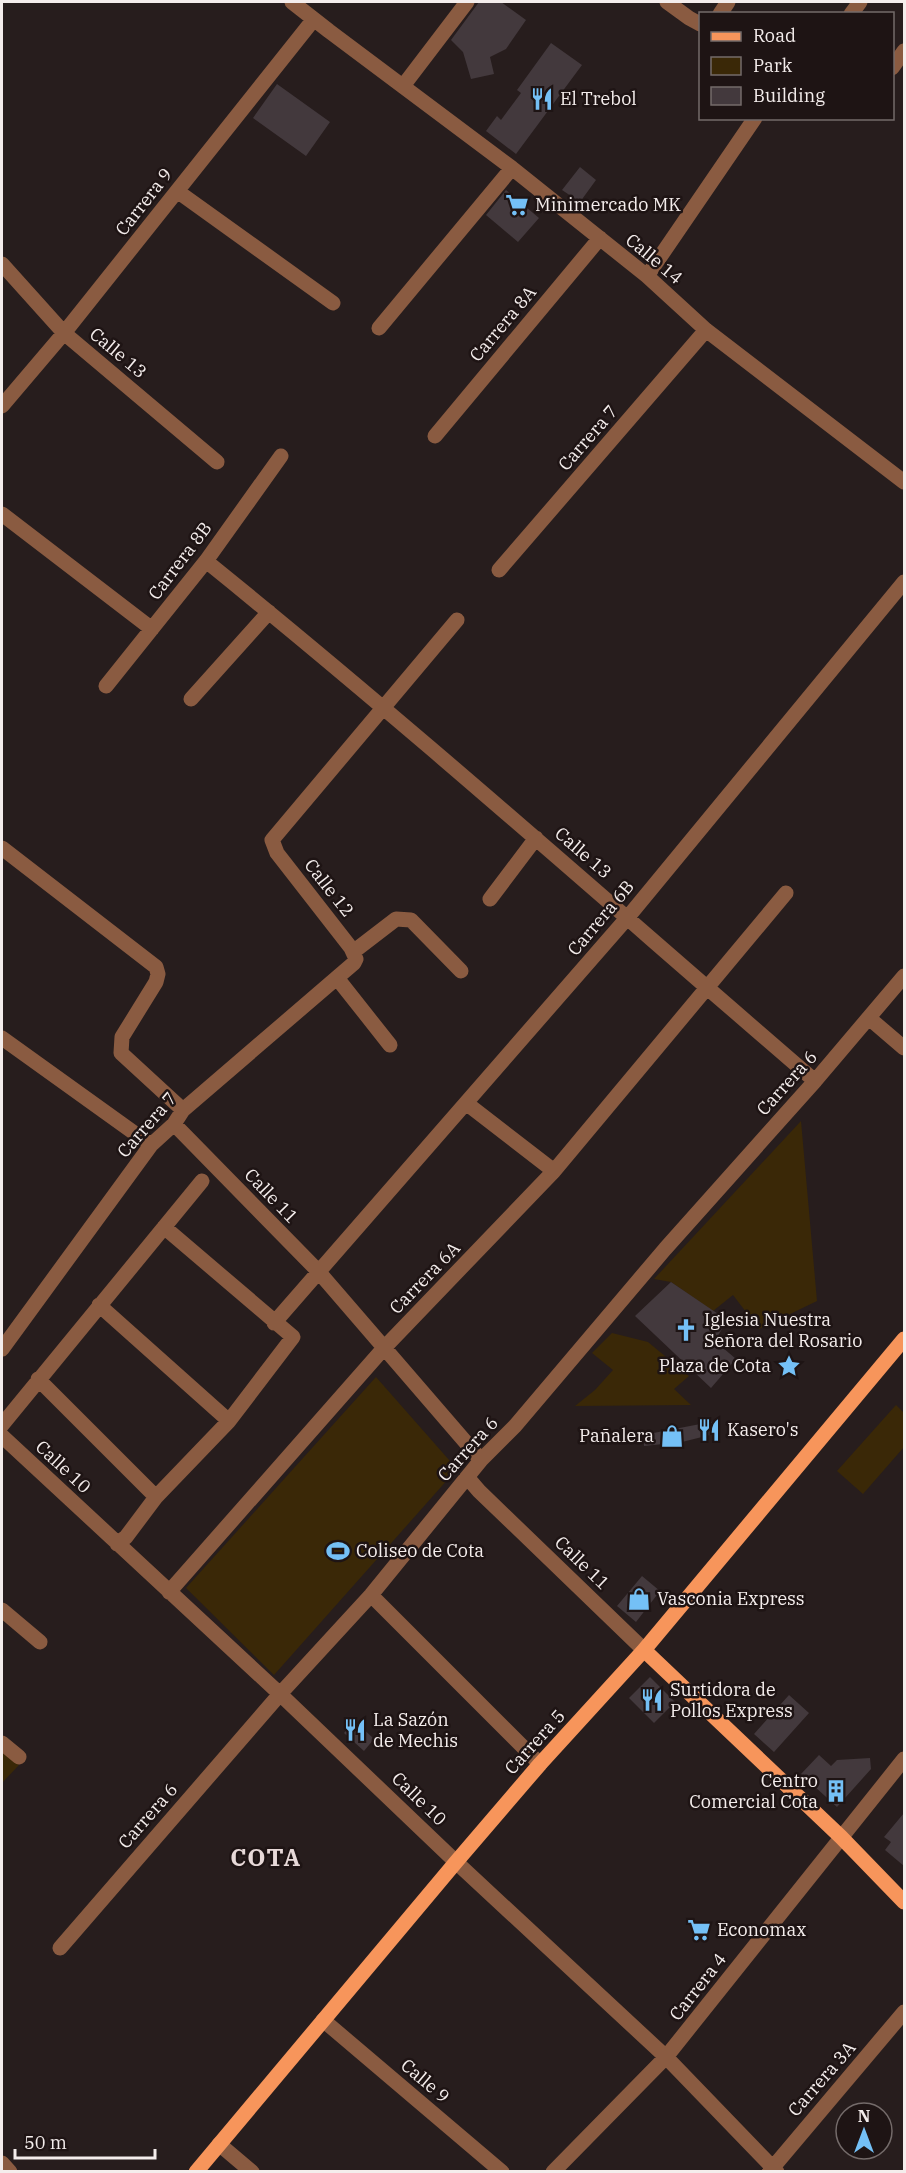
<svg xmlns="http://www.w3.org/2000/svg" width="906" height="2173" font-family="'IBM Plex Serif',serif">
<rect width="100%" height="100%" fill="#271d1d"/>
<path fill="#3a2807" d="M801 1121 817 1301 759 1329 733 1295 713 1311 671 1282 654 1279Z
M612 1333 648 1342 689 1376 674 1389 691 1405 575 1406 595 1390 613 1370 592 1353Z
M376 1377 457 1469 274 1675 186 1588Z
M896 1405 904 1413V1447L863 1494 837 1471Z
M2 1749 19 1765 2 1783Z"/>
<path fill="#43393d" d="M479 2H501L526 20 506 49 490 57 494 74 471 79 463 52 451 40Z
M551 43 582 65 516 154 486 131 497 116 501 120 521 93 517 90Z
M277 84 330 122 306 156 253 118Z
M580 167 596 180 580 202 562 190Z
M506 190 539 218 518 242 486 215Z
M671 1282 727 1320 715 1341 736 1359 711 1388 635 1316Z
M716 1421 718 1433 682 1442 644 1446 643 1435Z
M642 1576 660 1591 636 1622 617 1606Z
M650 1677 675 1702 654 1723 629 1698Z
M789 1695 809 1713 774 1752 754 1734Z
M355 1721 374 1739 364 1751 344 1733Z
M819 1755 831 1766 837 1760 870 1758 871 1769 837 1807 801 1774Z
M904 1813V1866L885 1850 891 1842 884 1837Z"/>
<g fill="none" stroke-linecap="round" stroke-linejoin="round">
<path stroke="#8a5b41" stroke-width="15" d="M292 2 329 31 512 168 647 276 706 330 904 482
M667 2 689 18 700 24
M720 14 728 2
M851 14 860 2
M892 68 904 51
M403 86 467 2
M177 191 333 303
M2 264 64 333 217 462
M647 276 755 118
M379 328 512 168
M2 406 64 333 314 19
M435 436 600 238
M2 514 152 629
M206 561C414 729 613 907 815 1081
M499 570 706 330
M106 686 206 561 281 456
M191 699 269 612
M2 848 156 967 158 974 156 982 122 1037 121 1053 183 1110
M490 899 536 838
M353 952 396 919 411 920 461 971
M337 978 390 1045
M869 1018 904 1048
M2 1038 151 1145
M466 1103 554 1171
M174 1124 318 1271 481 1460
M99 1305 229 1421
M274 1323 628 917 904 582
M2 1349 151 1145 174 1124 183 1110 354 963 356 959 351 948 277 853 272 840 457 620
M38 1379 156 1497
M2 1425 202 1181
M2 1436 280 1694 456 1862 666 2057 777 2172
M467 1477 479 1491 644 1650
M117 1544 126 1537 156 1497 229 1421 293 1337 164 1227
M169 1592 384 1348 554 1171 786 893
M371 1595 540 1764
M2 1610 40 1642
M2 1743 19 1757
M60 1948 280 1694 371 1595 481 1460 515 1426 665 1249 815 1081 904 976
M323 2020 502 2172
M219 2144 252 2172
M2 2163 10 2172
M553 2172 666 2057 904 1759
M769 2172 904 2012"/>
<path stroke="#f7955b" stroke-width="15" d="M644 1650 841 1837 904 1902
M196 2172 456 1862 540 1764 644 1650 904 1339"/>
</g>
<defs>
<g id="restaurant-bare" transform="scale(1.8)"><path d="M-5-6h1v4h1v-4h1v4h1v-4h1v5L-1.5 .5V6h-2V.5L-5-1ZM5-6V6H3V1.5H1.5Q1.5-4 5-6Z" fill="#74c0f6" stroke="#1e1414" stroke-width="2.5" paint-order="stroke"/></g>
<g id="supermarket-bare" transform="scale(1.8)"><path d="M-6-5.5h2.5l.6 2H6L4.5 2H-2.5L-4.4-4H-6ZM-1.5 3.2a1.3 1.3 0 1 0 .1 0ZM3 3.2a1.3 1.3 0 1 0 .1 0Z" fill="#74c0f6" stroke="#1e1414" stroke-width="2.5" paint-order="stroke"/></g>
<g id="church-bare" transform="scale(1.8)"><path d="M-1.2-6h2.4v3.5h3.3v2.4h-3.3V6h-2.4V-.1h-3.3v-2.4h3.3Z" fill="#74c0f6" stroke="#1e1414" stroke-width="2.5" paint-order="stroke"/></g>
<g id="sight-bare" transform="scale(1.8)"><path d="M0-6L1.8-2.2L6-1.7L2.9 1.2L3.7 5.4L0 3.3L-3.7 5.4L-2.9 1.2L-6-1.7L-1.8-2.2Z" fill="#74c0f6" stroke="#1e1414" stroke-width="2.5" paint-order="stroke"/></g>
<g id="shop-bare" transform="scale(1.8)"><path d="M-5-2.5h2.3a2.7 3.5 0 0 1 5.4 0H5L5.5 6h-11ZM-1.5-2.5h3a1.5 2.3 0 0 0-3 0Z" fill="#74c0f6" stroke="#1e1414" stroke-width="2.5" paint-order="stroke"/></g>
<g id="stadium-bare" transform="scale(1.8)"><path d="M0-5a6.5 5 0 1 0 0 10a6.5 5 0 1 0 0-10ZM-3.5-1.8h7v3.6h-7Z" fill="#74c0f6" stroke="#1e1414" stroke-width="2.5" paint-order="stroke"/></g>
<g id="building-bare" transform="scale(1.8)"><path d="M-4-6H4V6H1V3H-1V6H-4ZM-2.5-4.3h1.7v1.8h-1.7ZM.8-4.3h1.7v1.8H.8ZM-2.5-1h1.7V.8h-1.7ZM.8-1h1.7V.8H.8Z" fill="#74c0f6" stroke="#1e1414" stroke-width="2.5" paint-order="stroke"/></g>
</defs>
<g fill-rule="evenodd">
<use href="#restaurant-bare" x="542" y="99"/>
<use href="#supermarket-bare" x="517" y="205"/>
<use href="#church-bare" x="686" y="1330"/>
<use href="#sight-bare" x="789" y="1366"/>
<use href="#restaurant-bare" x="709" y="1430"/>
<use href="#shop-bare" x="672" y="1436"/>
<use href="#stadium-bare" x="338" y="1551"/>
<use href="#shop-bare" x="639" y="1599"/>
<use href="#restaurant-bare" x="652" y="1700"/>
<use href="#restaurant-bare" x="355" y="1730"/>
<use href="#building-bare" x="836" y="1791"/>
<use href="#supermarket-bare" x="699" y="1930"/>
</g>
<g text-anchor="middle" stroke-width="5" stroke-linejoin="round" paint-order="stroke">
<g font-size="18" fill="#f4edec" stroke="#1e1414" text-anchor="start">
<text x="560" y="105">El Trebol</text>
<text x="535" y="211">Minimercado MK</text>
<text x="704" y="1326">Iglesia Nuestra<tspan x="704" dy="21">Señora del Rosario</tspan></text>
<text x="771" y="1372" text-anchor="end">Plaza de Cota</text>
<text x="727" y="1436">Kasero's</text>
<text x="654" y="1442" text-anchor="end">Pañalera</text>
<text x="356" y="1557">Coliseo de Cota</text>
<text x="657" y="1605">Vasconia Express</text>
<text x="670" y="1696">Surtidora de<tspan x="670" dy="21">Pollos Express</tspan></text>
<text x="373" y="1726">La Sazón<tspan x="373" dy="21">de Mechis</tspan></text>
<text x="818" y="1787" text-anchor="end">Centro<tspan x="818" dy="21">Comercial Cota</tspan></text>
<text x="717" y="1936">Economax</text>
</g>
<g font-size="18" fill="#f4edec" stroke="#1e1414">
<text transform="translate(144 202) rotate(-52)" y="6">Carrera 9</text>
<text transform="translate(654 259) rotate(40)" y="6">Calle 14</text>
<text transform="translate(503 324) rotate(-50)" y="6">Carrera 8A</text>
<text transform="translate(118 353) rotate(40)" y="6">Calle 13</text>
<text transform="translate(588 438) rotate(-49)" y="6">Carrera 7</text>
<text transform="translate(180 561) rotate(-53)" y="6">Carrera 8B</text>
<text transform="translate(583 853) rotate(41)" y="6">Calle 13</text>
<text transform="translate(329 888) rotate(52)" y="6">Calle 12</text>
<text transform="translate(601 918) rotate(-50)" y="6">Carrera 6B</text>
<text transform="translate(787 1083) rotate(-48)" y="6">Carrera 6</text>
<text transform="translate(147 1125) rotate(-49)" y="6">Carrera 7</text>
<text transform="translate(271 1196) rotate(46)" y="6">Calle 11</text>
<text transform="translate(425 1278) rotate(-46)" y="6">Carrera 6A</text>
<text transform="translate(468 1449) rotate(-48)" y="6">Carrera 6</text>
<text transform="translate(63 1467) rotate(43)" y="6">Calle 10</text>
<text transform="translate(582 1563) rotate(44)" y="6">Calle 11</text>
<text transform="translate(535 1742) rotate(-48)" y="6">Carrera 5</text>
<text transform="translate(419 1799) rotate(44)" y="6">Calle 10</text>
<text transform="translate(148 1816) rotate(-49)" y="6">Carrera 6</text>
<text transform="translate(698 1987) rotate(-52)" y="6">Carrera 4</text>
<text transform="translate(822 2079) rotate(-49)" y="6">Carrera 3A</text>
<text transform="translate(425 2081) rotate(40)" y="6">Calle 9</text>
</g>
<g font-size="24" font-weight="bold" letter-spacing="1.5" fill="#e7d9d8" stroke="#1e1414">
<text x="266" y="1866">COTA</text>
</g>
</g>
<rect width="906" height="2173" fill="none" stroke="#f4edec" stroke-width="6"/>
<rect x="699" y="12" width="195" height="108" fill="#1e1414" stroke="#746b6a" stroke-width="1.5"/>
<rect x="711" y="32" width="30" height="9" fill="#f7955b" stroke="#746b6a" stroke-width="1.5"/>
<text x="753" y="42" font-size="18" fill="#f4edec">Road</text>
<rect x="711" y="57" width="30" height="18" fill="#3a2807" stroke="#746b6a" stroke-width="1.5"/>
<text x="753" y="72" font-size="18" fill="#f4edec">Park</text>
<rect x="711" y="87" width="30" height="18" fill="#43393d" stroke="#746b6a" stroke-width="1.5"/>
<text x="753" y="102" font-size="18" fill="#f4edec">Building</text>
<g transform="translate(864 2131)"><circle r="28" fill="#1e1414" stroke="#746b6a" stroke-width="1.5"/>
<path d="M0-4.5L10 22L0 15L-10 22Z" fill="#74c0f6"/>
<text y="-9" font-size="16" font-weight="bold" text-anchor="middle" fill="#f4edec">N</text>
</g>
<path d="M15 2149v9h140v-9" fill="none" stroke="#f4edec" stroke-width="3"/>
<text x="24" y="2149" font-size="18" fill="#f4edec" stroke="#1e1414" stroke-width="4.5" paint-order="stroke">50 m</text>
</svg>
